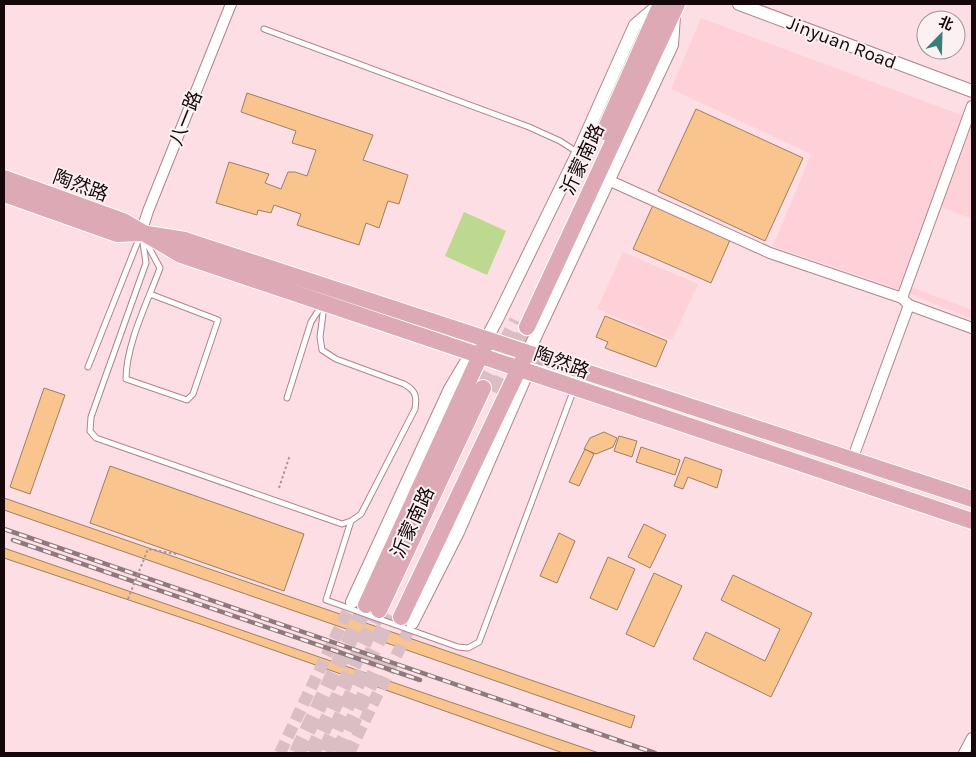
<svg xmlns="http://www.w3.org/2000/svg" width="976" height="757" font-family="Karla,'Noto Sans SC',sans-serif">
<rect width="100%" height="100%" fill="#fcdee4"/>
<path fill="#fed1d9" d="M701 18 972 119V219L936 205 906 285 972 310V319L898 289 773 246 811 154 671 89Z
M623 252 698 284 672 340 597 309Z"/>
<path fill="#bdd88f" d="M464 212 506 231 487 275 445 256Z"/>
<path fill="#fac48f" stroke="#9d7f62" d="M247 93 373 135 363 160 408 175 399 204 388 201 379 228 366 223 359 245 297 225 301 214 274 205 271 213 258 210 257 215 216 203 229 162 269 174 265 183 281 189 288 172H295L307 176 316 150 292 143 296 131 241 112Z
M696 109 803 158 765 241 658 191Z
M653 205 730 240 711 283 633 249Z
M605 316 667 341 656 367 605 348 608 342 596 337Z
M44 388 65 395 30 494 10 487Z
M604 432 617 438 613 447 596 454 584 449 590 438Z
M619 436 637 441 632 457 614 451Z
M641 447 680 460 675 475 636 462Z
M585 449 594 454 579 486 569 482Z
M685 457 722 470 717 488 688 477 683 489 674 486Z
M110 466 304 534 284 591 90 523Z
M4 498 635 716 631 728 4 510Z
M644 524 666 535 650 568 628 557Z
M559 533 575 541 557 583 540 576Z
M4 548 354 669 599 753H563L203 625 4 558Z
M608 557 635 569 617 610 590 598Z
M654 573 682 586 654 647 626 634Z
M733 575 812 613 771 697 693 659 706 632 765 661 780 629 721 600Z"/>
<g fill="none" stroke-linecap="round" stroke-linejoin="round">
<path stroke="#dabec3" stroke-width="12" stroke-dasharray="12 6" stroke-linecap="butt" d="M280 753 352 602
M349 753 412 623"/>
<path stroke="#dabec3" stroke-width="16" stroke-dasharray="16 8" stroke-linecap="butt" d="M483 388 517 321
M496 393 527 327
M325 751 390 615
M297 753 366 605
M312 753 379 610
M338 753 381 660"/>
<g stroke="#af848c" stroke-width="7">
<path id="service" d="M264 29 529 127 560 141 577 152
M142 236 146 263 91 417 90 431 96 438 342 524 351 521 361 514 415 409C417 396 416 391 404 384L336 359 322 350 320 337 324 306
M145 240 160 268C148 301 126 344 126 379L187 400 193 394 218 320 150 294
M88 367 140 236
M287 398 311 322 322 305
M351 521 326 600 458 647 468 648 479 642 574 389"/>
</g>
<g stroke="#af848c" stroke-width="12">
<path id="minor" d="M608 180 770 253 902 298 909 305 972 328
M141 233 148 211 231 4
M902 298 972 106
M852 460 909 305
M964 753 972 738"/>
</g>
<g stroke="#af848c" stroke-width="14">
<path id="tertiary" d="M739 4 972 91
M352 602 450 389 472 352 487 338 497 319 578 153 635 25 660 4
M412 623 458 532 528 371V352L672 45 674 16"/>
</g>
<g stroke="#fff" stroke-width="18">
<path id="primary" d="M604 132 661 4
M4 178 123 221 181 255 972 521
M4 194 117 234 141 233 185 240 972 499
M527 327 677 4
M366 605 485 345
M379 610 483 388
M401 617 523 360"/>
</g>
<path stroke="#ad9499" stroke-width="2" stroke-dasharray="2.5 2.5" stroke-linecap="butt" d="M279 488 290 455"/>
<use href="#service" stroke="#fff" stroke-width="5"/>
<use href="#minor" stroke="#fff" stroke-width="10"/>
<use href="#tertiary" stroke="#fff" stroke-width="12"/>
<use href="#primary" stroke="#dca9b5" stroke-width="16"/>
<g stroke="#90797e" stroke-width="4.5">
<path id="rail" d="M4 529 655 753
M13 540 420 680"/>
</g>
<use href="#rail" stroke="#fbf1f3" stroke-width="2.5" stroke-dasharray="8" stroke-linecap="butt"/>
<path stroke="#ad9499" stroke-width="2" stroke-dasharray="2.5 2.5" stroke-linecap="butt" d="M128 599 148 549 176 554"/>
</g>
<g text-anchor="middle" stroke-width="4" stroke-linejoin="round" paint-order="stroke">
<g font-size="19" fill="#16070a" stroke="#fbf1f3">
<text transform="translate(842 42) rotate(21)" y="7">Jinyuan Road</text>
<text transform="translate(185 118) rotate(-68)" y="7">八一路</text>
<text transform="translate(582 159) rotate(-65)" y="7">沂蒙南路</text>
<text transform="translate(81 185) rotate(20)" y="7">陶然路</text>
<text transform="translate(562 362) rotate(20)" y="7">陶然路</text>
<text transform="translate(412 522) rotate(-65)" y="7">沂蒙南路</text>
</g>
</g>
<rect width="976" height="757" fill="none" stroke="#16070a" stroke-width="10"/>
<g transform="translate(941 35) rotate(23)"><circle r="24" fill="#fbf1f3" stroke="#9f9396"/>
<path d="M0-4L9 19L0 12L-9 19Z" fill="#387f76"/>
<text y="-8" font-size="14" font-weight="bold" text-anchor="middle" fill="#16070a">北</text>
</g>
</svg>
